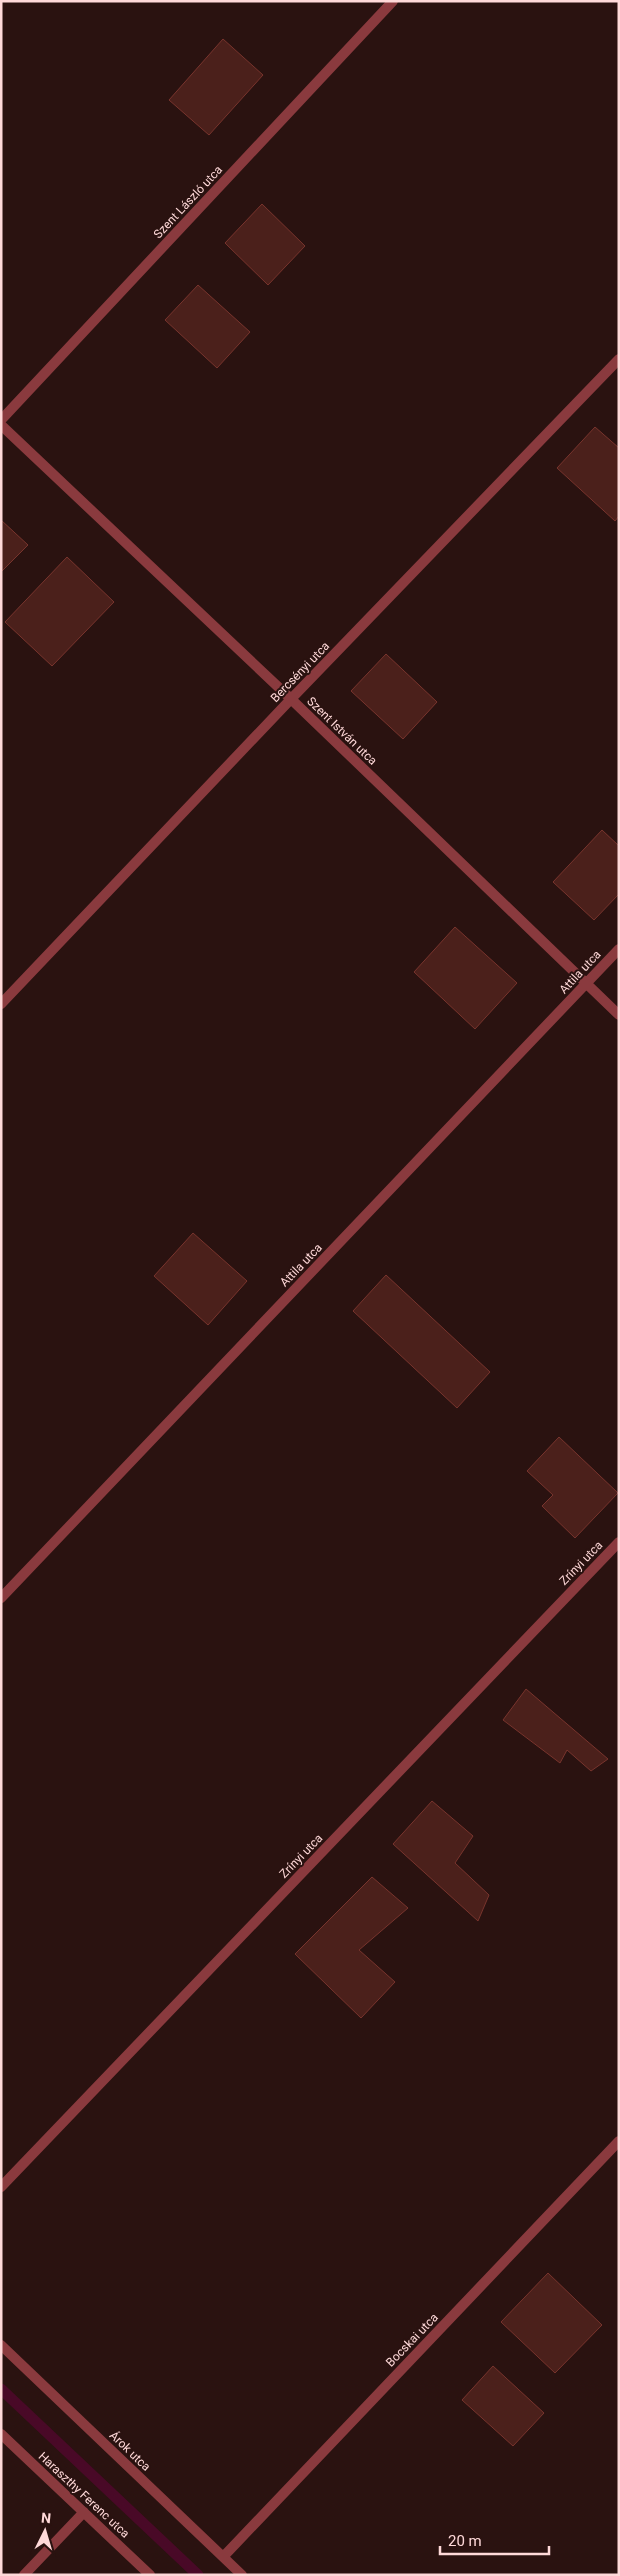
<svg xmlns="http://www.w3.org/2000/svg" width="620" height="2576" font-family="Roboto,sans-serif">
<rect width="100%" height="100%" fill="#2a1210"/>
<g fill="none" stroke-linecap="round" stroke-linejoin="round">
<path stroke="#490927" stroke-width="11" d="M1 2389 198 2575"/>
</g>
<path fill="#4b201b" stroke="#78342d" d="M223 39 263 75 209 135 169 100Z
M262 204 305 246 268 285 225 243Z
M198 285 250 332 217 368 165 320Z
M595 427 619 448V516L615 521 557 468Z
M1 520 28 545 1 572Z
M67 557 114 602 52 666 5 622Z
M386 654 437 702 403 739 351 691Z
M602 830 619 846V894L594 920 553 882Z
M455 927 517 983 475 1029 414 972Z
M193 1233 247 1281 208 1325 154 1276Z
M386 1275 490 1372 457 1408 353 1311Z
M559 1437 618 1493 575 1538 542 1506 553 1495 527 1471Z
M526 1689 608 1759 591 1771 567 1750 560 1763 503 1720Z
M432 1801 473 1836 455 1863 489 1895 478 1921 393 1844Z
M372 1877 408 1908 359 1950 395 1982 361 2018 295 1954Z
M548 2273 602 2325 555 2373 501 2322Z
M493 2366 544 2413 513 2446 462 2400Z"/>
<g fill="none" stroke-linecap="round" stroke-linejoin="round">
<path stroke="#8a3a3e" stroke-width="10" d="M1 420 393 1
M1 425 291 699 619 1015
M1 1004 291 699 619 359
M1 1598 619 949
M1 2187 619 1542
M1 2345 242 2575
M1 2434 150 2575
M223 2557 619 2141
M24 2575 84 2512"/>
</g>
<g text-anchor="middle" stroke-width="4" stroke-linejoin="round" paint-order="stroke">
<g font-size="12" fill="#ffd9d9" stroke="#2a1210">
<text transform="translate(188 202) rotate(-47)" y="4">Szent László utca</text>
<text transform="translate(300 672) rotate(-46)" y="4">Bercsényi utca</text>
<text transform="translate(342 731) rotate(44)" y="4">Szent István utca</text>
<text transform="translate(580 972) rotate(-47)" y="4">Attila utca</text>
<text transform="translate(301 1265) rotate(-46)" y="4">Attila utca</text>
<text transform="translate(581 1563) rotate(-46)" y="4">Zrínyi utca</text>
<text transform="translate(301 1856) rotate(-46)" y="4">Zrínyi utca</text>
<text transform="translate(412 2340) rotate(-46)" y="4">Bocskai utca</text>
<text transform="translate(130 2451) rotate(44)" y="4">Árok utca</text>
<text transform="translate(84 2495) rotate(43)" y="4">Haraszthy Ferenc utca</text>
</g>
</g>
<rect width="620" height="2576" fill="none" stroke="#ffd9d9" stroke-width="5"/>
<g transform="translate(45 2531) rotate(5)" stroke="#2a1210" stroke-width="4" paint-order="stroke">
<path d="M0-4L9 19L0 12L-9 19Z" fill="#ffd9d9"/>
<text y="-8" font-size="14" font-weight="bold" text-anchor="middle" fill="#ffd9d9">N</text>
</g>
<path d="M440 2546v8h109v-8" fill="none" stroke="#ffd9d9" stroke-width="2.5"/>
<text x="448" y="2546" font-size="15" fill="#ffd9d9" stroke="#2a1210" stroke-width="4" paint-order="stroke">20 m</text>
</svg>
